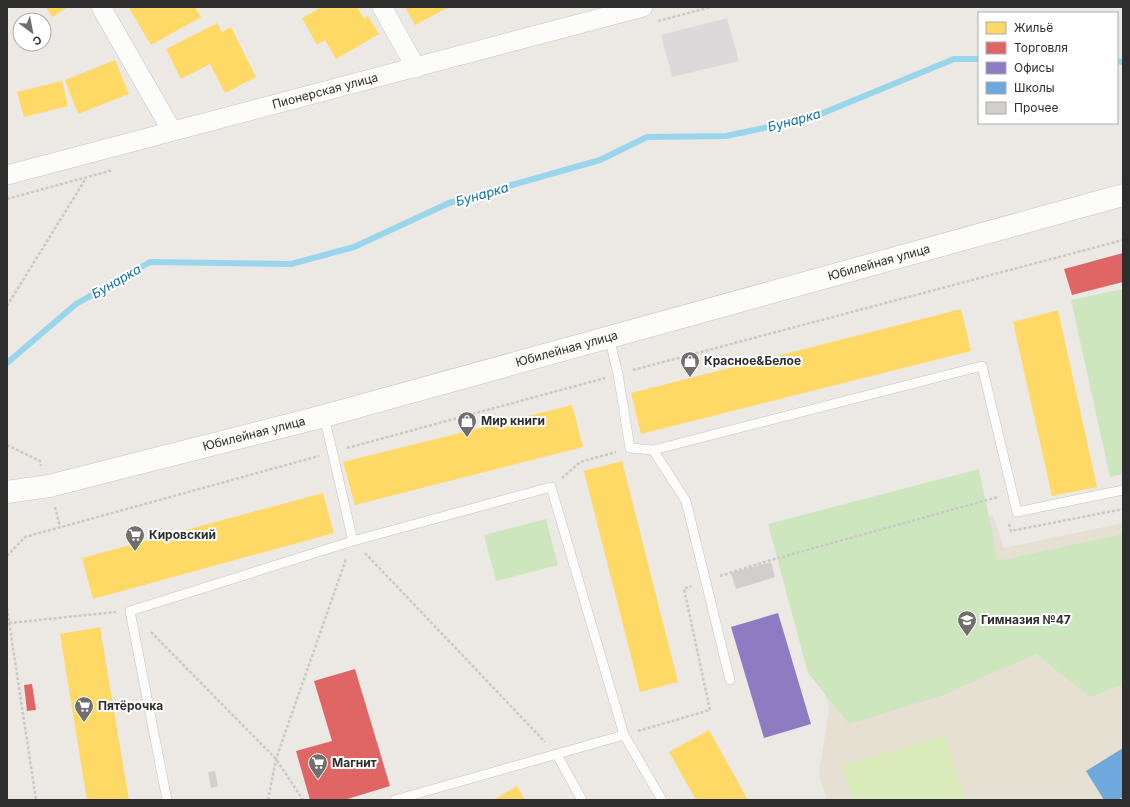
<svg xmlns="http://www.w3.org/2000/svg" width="1130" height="807" font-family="Inter,sans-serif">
<rect width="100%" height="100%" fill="#ece8e4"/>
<path fill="#dcd9db" d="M727 18 739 61 672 77 661 35Z"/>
<path fill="#e6e0d3" d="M993 516 1004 548 1123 523V800H827L819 774 829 709 794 566Z"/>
<path fill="#cee6be" d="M1123 289V474L1110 477 1071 300Z
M979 469 998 561 1123 534V684L1090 697 1036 654 941 696 849 724 808 673 768 524Z
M546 519 558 565 496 581 484 535Z"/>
<path fill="#d9eabb" d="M945 735 965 800H853L842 766Z"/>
<path fill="#ffd966" d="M46 7H68L52 17Z
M131 7H195L201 17 151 45 129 8Z
M322 7H357L364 19 368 16 379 34 336 59 325 40 317 45 302 18Z
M405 7H449L415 25Z
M217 23 222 32 231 27 256 77 225 93 210 64 181 79 166 49Z
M115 60 129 94 78 114 65 80Z
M62 81 68 106 24 117 17 92Z
M961 309 971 351 641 434 631 393Z
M1058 310 1097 487 1052 496 1013 322Z
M572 405 583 447 355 505 343 462Z
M622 461 678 682 640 692 584 471Z
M323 493 334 533 93 599 82 558Z
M100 627 129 800H87L60 634Z
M709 730 748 800H696L669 752Z
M517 786 525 800H493Z"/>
<path fill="#e06666" d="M1123 253V282L1072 295 1064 269Z
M355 669 390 786 344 800H310L296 751 332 741 314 681Z
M32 684 36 710 27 711 24 685Z"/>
<path fill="#8e7cc3" d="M778 613 811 724 764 738 731 627Z"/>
<path fill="#6fa8dc" d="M1123 748V797L1118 800H1104L1086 771Z"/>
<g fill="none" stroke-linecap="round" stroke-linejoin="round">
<path stroke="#99d6ec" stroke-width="6" d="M1117 61 1123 62
M7 363 76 304 150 262 291 264 354 247 449 203 600 160 647 137 726 136 811 118 954 59H979"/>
</g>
<path fill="#d1cecb" d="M771 562 775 577 736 589 731 573Z
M215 771 218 786 211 788 208 772Z"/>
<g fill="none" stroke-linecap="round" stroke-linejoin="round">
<g stroke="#c5c4c5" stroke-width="10">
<path id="lane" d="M609 337 618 374 630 448 653 450 982 366 1017 512 1123 490
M324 416 353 541
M653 450 686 501 730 680
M624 735 662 800
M557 755 582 800
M167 800 130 611 353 541 551 487 624 735 395 800"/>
</g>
<g stroke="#c5c4c5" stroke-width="20">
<g id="street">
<path d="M101 7 172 131"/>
<path d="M382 7 416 68"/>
<path id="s1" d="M7 175 643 7"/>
</g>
</g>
<g stroke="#c5c4c5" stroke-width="23">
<g id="secondary">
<path id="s2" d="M7 492 49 486 324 416 1123 195"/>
</g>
</g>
<path stroke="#c9c9c8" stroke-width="2.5" stroke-dasharray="3 2" stroke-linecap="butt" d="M658 21 711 7
M7 199 113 170
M7 306 86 178
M633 370 1123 240
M7 445 40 461 41 466
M347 448 605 378
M562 478 580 462 616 452
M55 507 60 527
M1009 524 1011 531 1123 509
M365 553 545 742
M7 556 25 537 319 456
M720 576 771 560 998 497
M7 608 36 800
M9 623 116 612
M151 632 276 759 303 800
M638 731 710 710 684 589 691 586
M268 800 276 759 346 559"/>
<use href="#lane" stroke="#fcfcfb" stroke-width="9"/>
<use href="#street" stroke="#fcfcfb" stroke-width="19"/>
<use href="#secondary" stroke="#fcfcfb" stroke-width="22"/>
</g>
<defs>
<g id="shop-pin" transform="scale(1)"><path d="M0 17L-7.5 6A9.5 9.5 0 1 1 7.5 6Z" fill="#706f6e" stroke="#fff"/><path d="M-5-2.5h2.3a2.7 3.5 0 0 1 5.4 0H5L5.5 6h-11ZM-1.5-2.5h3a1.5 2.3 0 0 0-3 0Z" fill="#fff"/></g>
<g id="supermarket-pin" transform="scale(1)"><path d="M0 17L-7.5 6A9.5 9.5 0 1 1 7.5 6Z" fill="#706f6e" stroke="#fff"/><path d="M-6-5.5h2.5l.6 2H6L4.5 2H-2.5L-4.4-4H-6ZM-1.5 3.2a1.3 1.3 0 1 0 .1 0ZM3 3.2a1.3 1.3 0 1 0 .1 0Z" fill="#fff"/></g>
<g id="school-pin" transform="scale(1)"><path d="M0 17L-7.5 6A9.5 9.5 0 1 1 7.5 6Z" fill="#706f6e" stroke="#fff"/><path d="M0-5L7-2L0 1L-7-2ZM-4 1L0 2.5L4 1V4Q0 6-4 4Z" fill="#fff"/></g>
</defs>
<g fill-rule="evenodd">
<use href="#shop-pin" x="690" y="361"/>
<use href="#shop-pin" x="467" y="421"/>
<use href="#supermarket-pin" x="135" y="535"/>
<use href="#school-pin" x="967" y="620"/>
<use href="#supermarket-pin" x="84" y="706"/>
<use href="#supermarket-pin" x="318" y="763"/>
</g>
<g text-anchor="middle" stroke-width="4" stroke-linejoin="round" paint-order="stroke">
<g font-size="12" fill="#2e2e2e" stroke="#fff">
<text dy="4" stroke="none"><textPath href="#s1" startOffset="329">Пионерская улица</textPath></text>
<text dy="4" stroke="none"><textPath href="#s2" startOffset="902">Юбилейная улица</textPath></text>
<text dy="4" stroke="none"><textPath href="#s2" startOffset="578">Юбилейная улица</textPath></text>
<text dy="4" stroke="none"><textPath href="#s2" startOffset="254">Юбилейная улица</textPath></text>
</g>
<g font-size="12" font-weight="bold" fill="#2e2e2e" stroke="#fff" text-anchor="start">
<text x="704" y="365">Красное&amp;Белое</text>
<text x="481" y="425">Мир книги</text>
<text x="149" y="539">Кировский</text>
<text x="981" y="624">Гимназия №47</text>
<text x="98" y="710">Пятёрочка</text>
<text x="332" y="767">Магнит</text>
</g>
<g font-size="13" font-style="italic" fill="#0d6fa3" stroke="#fff">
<text transform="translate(794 120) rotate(-15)" y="5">Бунарка</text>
<text transform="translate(482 194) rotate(-16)" y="5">Бунарка</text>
<text transform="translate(116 281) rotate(-30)" y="5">Бунарка</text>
</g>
</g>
<rect width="1130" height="807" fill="none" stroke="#2e2e2e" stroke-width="16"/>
<rect x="978" y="12" width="140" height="112" fill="#ffffff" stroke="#ababab"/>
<rect x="986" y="22" width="20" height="12" fill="#ffd966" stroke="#ababab"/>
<text x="1014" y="32" font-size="12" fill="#2e2e2e">Жильё</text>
<rect x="986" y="42" width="20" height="12" fill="#e06666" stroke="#ababab"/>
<text x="1014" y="52" font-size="12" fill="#2e2e2e">Торговля</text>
<rect x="986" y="62" width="20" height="12" fill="#8e7cc3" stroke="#ababab"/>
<text x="1014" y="72" font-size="12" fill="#2e2e2e">Офисы</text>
<rect x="986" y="82" width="20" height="12" fill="#6fa8dc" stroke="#ababab"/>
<text x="1014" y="92" font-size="12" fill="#2e2e2e">Школы</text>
<rect x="986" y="102" width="20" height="12" fill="#d1cecb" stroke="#ababab"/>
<text x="1014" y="112" font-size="12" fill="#2e2e2e">Прочее</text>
<g transform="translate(32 32) rotate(148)"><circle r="19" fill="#ffffff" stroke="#ababab"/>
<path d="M0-3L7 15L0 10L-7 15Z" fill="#706f6e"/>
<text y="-6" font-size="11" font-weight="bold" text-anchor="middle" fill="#2e2e2e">С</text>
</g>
</svg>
